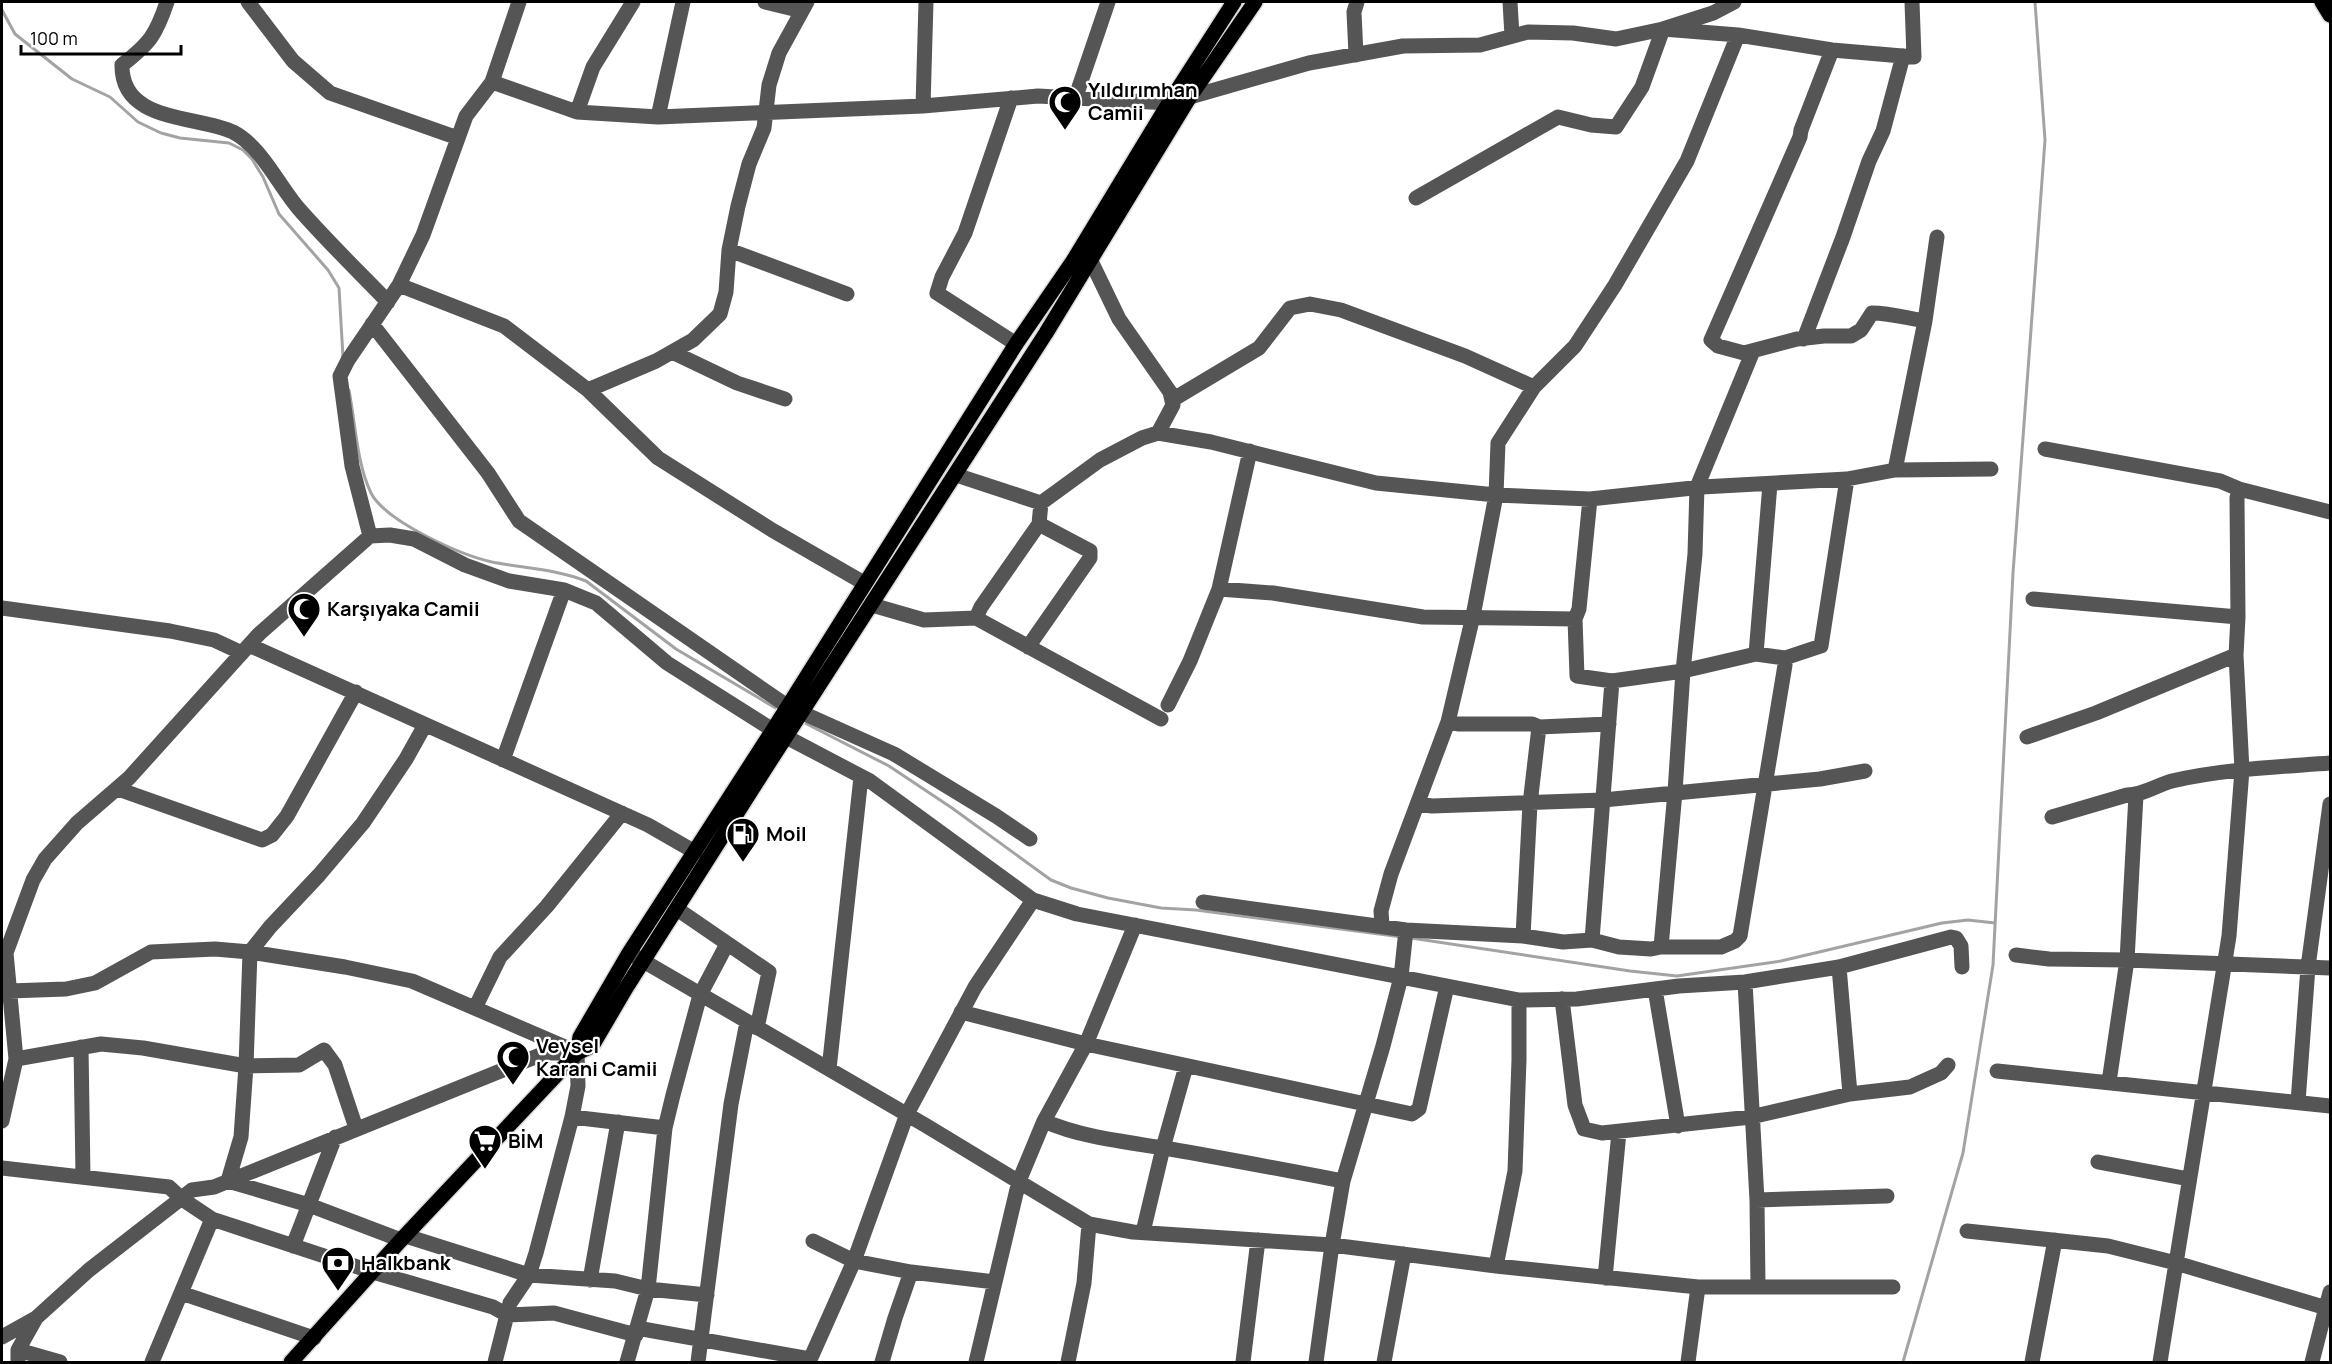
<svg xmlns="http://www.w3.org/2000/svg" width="2332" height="1364" font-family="Manrope,sans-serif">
<rect width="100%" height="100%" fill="#fff"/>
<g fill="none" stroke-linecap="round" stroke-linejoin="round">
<path stroke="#a3a3a3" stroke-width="3" d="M2 10 15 34 72 79 110 97 138 122 161 133 180 138 229 143 243 150 252 159 263 177 279 214 328 270 339 288 343 357
M349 390C355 421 357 465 371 493 386 522 461 555 492 562 523 568 556 569 586 581L676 649 779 710
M801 721 889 766 952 808 1051 880 1071 888 1108 898 1161 908 1196 910 1402 937
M1411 938 1630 971 1677 976 1781 961 1942 923 1968 920 1995 923
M1903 1362 1963 1153 1993 965 2013 573 2045 140 2035 2"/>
<g stroke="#dbdbdb" stroke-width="18">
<path id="major" d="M2322 2 2330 15
M577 1053 580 1037 629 953 773 730 1016 344 1073 261 1169 103 1234 2
M291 1362 401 1240 577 1053 592 1046 626 988 765 769 1046 333 1189 98 1255 2"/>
</g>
<path stroke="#555" stroke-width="15" d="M167 2C156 35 150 43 122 65 121 123 197 115 233 132 261 146 279 186 299 209 327 241 358 271 388 302
M248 2 293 61 330 93 458 138
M765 2 802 11
M1510 2 1512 36
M1832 50 1801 130 1800 137 1711 340 1718 346 1744 353 1797 339 1824 336H1851L1861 330 1872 313C1889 313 1907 318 1925 321
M1356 55 1354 12 1357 2
M492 82 577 112 658 117 923 106 1038 96 1169 103 1309 63 1403 46 1480 45 1528 32 1573 33 1616 39 1663 29 1713 13 1734 2
M1011 98 965 233 942 277 937 293 1016 344
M1075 99 1108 2
M923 106 926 2
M577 112 593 67 633 2
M658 117 683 2
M1416 198 1558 117 1591 125 1616 127 1642 87 1663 29 1738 35 1832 50 1914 57 1912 2
M729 250 847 294
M1090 259 1119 319 1170 392 1173 405 1158 433
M399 285 504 326 588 390 658 458 772 530 864 583
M372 324 488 473 519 521 787 706 894 754 996 816 1030 839
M1804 339 1843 237 1869 161 1883 131 1903 56
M672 352 737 383 785 399
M588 390 656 361 693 340 720 314 726 292 729 250 738 206 749 164 764 128 769 85 779 53 807 2
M1172 400 1259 348 1290 308 1310 304 1341 310 1465 356 1534 387
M2045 449 2220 481 2239 489 2330 512
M1895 470 1925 321 1937 237
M956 475 1041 503
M1590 499 1579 609 1575 619 1577 676 1612 681 1683 671 1756 654 1785 658 1821 646 1847 479
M370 536 352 466 340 376 348 360 399 285 423 235 466 116 492 82 519 2
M1219 589 1273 593 1423 617 1575 619
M2033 599 2238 617 2237 498 2239 489
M872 605 924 620 976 618 1161 719
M2 608 170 631 214 640 242 653
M976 618 981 607 1039 524 1041 503 1100 460 1142 438 1158 433 1211 442 1376 483 1496 495 1590 499 1702 487 1847 479 1895 470 1991 469
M249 645 648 825 695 852
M1028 647 1090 558V551L1039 524
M1756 654 1770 484
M1168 705 1190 661 1219 589 1250 451
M1448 722 1458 724H1532L1539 727 1609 724
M2027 737 2096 713 2236 655
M503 760 564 590
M118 789 262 840 272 835 287 816 356 692
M1418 804 1432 806 1603 800 1820 779 1865 771
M2052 817 2127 795C2143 795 2157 785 2172 781 2224 769 2278 767 2330 763
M1203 902 1406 930 1523 936 1563 942 1592 940 1619 947 1651 949 1661 947H1721L1735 941 1740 936 1785 665V658
M677 909 769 972 757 1028
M1382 925 1381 911 1391 874 1448 722 1473 616 1496 495 1498 443 1534 387 1575 346 1615 285 1687 161 1738 35
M1523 936 1530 804 1539 727
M1592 940 1612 681
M1661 947 1675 792 1683 671 1695 554 1697 487 1753 351
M633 955 925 1125 1089 1224 1133 1232 1332 1245 1496 1266 1698 1287H1893
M2016 955 2049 959 2127 960 2330 968
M1839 967 1850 1094
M1745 982 1757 1200 1758 1287
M1655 989 1678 1126
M9 991 66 989 95 983 151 952 215 949 250 952 345 967 412 981 574 1051
M1562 999 1575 1105 1584 1129 1602 1133 1751 1117 1850 1094 1910 1087 1941 1073 1948 1065
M475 1008 500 957 547 906 622 813
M961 1012 1086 1044 1412 1114 1419 1109 1447 986
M81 1047 83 1176
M16 1059 101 1044 143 1048 246 1066 299 1065 324 1050 335 1065 356 1128
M829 1069 861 777
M1997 1071 2330 1106
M2109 1082 2127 960 2136 795
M2298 1102 2308 967 2330 804
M572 1117 665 1128
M2 1121 16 1059 6 953 33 880 45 859 77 823 129 778 259 634 370 536 390 535 414 539 465 565 509 581 564 590 596 603 667 663 773 730 870 781 1033 900 1077 914 1519 1000 1577 999 1679 986 1745 982 1839 967 1951 937 1956 938 1961 946 1962 967
M1044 1121C1083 1138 1128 1142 1170 1149 1228 1159 1285 1170 1343 1181
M2098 1162 2189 1179
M2 1168 169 1187 182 1199 212 1219 373 1272 493 1307 507 1315 554 1313 636 1335
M1757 1200 1887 1196
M1967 1231 2108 1246 2176 1263 2330 1309
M1143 1232 1163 1148 1186 1066
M406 1236 529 1275 615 1281 648 1289 707 1295
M401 1240 309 1205 228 1181 241 1137 246 1066 250 952 270 927 319 875 363 823 406 759 425 725
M813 1241 854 1261 911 1272 995 1282
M293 1246 335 1137
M1496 1266 1515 1171 1519 1060V1000
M1605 1278 1619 1132
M590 1280 618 1122
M181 1293 314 1338
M637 1328 810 1359
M2 1337 36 1318
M18 1350 60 1362
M18 1362V1350L36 1318 89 1270 192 1190 214 1187 545 1053H577
M152 1362 212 1219
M495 1362 510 1303 529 1275 536 1253 572 1117 578 1086 577 1053
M627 1362 648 1289 665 1128 673 1095 700 995 727 944
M698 1362 731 1104 747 1022
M809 1362 854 1261 907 1114 975 987 1033 900
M882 1362 895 1318 911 1272
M976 1362 1019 1181 1044 1121 1086 1044 1135 925
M1068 1362 1084 1283 1089 1224
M1243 1362 1258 1240
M1316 1362 1332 1245 1343 1181 1383 1046 1401 977 1406 930
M1384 1362 1404 1254
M1688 1362 1698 1287
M2032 1362 2055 1240
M2160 1362 2229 936 2242 770 2236 655 2238 617
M2312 1362 2330 1292"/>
<use href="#major" stroke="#000" stroke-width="15"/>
</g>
<defs>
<g id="mosque-pin" transform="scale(1.725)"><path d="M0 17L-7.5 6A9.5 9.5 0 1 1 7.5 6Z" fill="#000" stroke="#fff"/><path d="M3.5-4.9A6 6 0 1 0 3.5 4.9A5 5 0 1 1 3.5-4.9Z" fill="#fff"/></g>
<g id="fuel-pin" transform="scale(1.725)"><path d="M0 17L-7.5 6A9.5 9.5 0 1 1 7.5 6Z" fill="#000" stroke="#fff"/><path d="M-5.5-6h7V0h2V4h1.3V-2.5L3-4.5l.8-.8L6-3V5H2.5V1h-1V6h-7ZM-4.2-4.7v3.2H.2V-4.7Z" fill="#fff"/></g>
<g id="supermarket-pin" transform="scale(1.725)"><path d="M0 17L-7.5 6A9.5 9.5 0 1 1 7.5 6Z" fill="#000" stroke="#fff"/><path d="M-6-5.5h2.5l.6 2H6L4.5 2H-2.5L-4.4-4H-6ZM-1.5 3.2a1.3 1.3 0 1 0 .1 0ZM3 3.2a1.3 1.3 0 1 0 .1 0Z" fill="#fff"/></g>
<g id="bank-pin" transform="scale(1.725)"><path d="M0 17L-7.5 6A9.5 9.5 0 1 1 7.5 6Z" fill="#000" stroke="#fff"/><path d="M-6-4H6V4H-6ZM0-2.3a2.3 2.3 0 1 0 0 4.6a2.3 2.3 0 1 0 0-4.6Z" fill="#fff"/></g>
</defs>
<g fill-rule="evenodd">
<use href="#mosque-pin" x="1065" y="102"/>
<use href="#mosque-pin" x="304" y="609"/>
<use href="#fuel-pin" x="743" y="834"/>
<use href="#mosque-pin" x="513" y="1057"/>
<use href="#supermarket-pin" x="485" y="1141"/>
<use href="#bank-pin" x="338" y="1263"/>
</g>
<g text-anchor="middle" stroke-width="4.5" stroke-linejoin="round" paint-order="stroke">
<g font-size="20" font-weight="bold" fill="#000" stroke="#fff" text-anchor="start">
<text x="1088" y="97">Yıldırımhan<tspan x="1088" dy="23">Camii</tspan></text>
<text x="327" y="616">Karşıyaka Camii</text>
<text x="766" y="841">Moil</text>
<text x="536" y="1053">Veysel<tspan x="536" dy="23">Karani Camii</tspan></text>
<text x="508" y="1148">BİM</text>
<text x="361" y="1270">Halkbank</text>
</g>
</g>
<rect width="2332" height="1364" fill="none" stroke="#000000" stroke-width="6"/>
<path d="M21 45v9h160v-9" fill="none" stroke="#000000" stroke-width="3"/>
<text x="30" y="45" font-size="18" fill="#000000" stroke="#ffffff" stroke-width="4.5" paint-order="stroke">100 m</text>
</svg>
